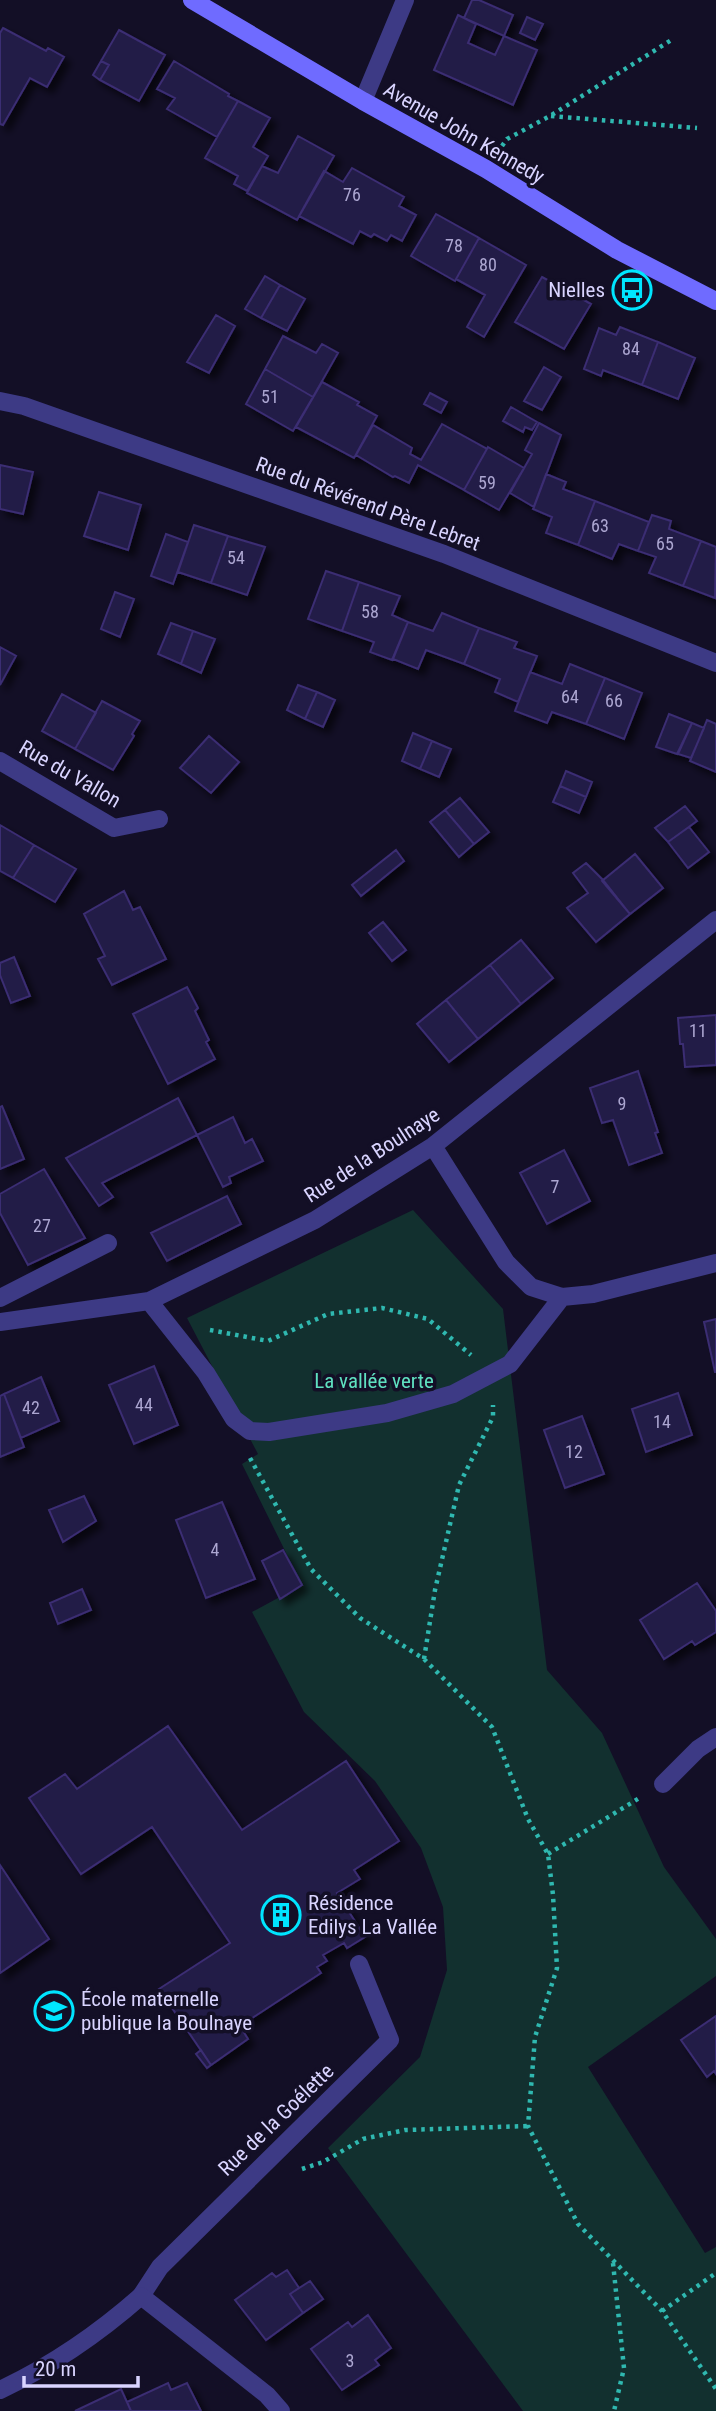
<svg xmlns="http://www.w3.org/2000/svg" width="716" height="2411" font-family="'Roboto Condensed',sans-serif">
<defs>
<filter id="shadow"><feDropShadow dx="6" dy="6" stdDeviation="3.5" flood-color="#0009"/></filter>
</defs>
<rect width="100%" height="100%" fill="#130f26"/>
<path fill="#12302f" d="M413 1210 503 1309 547 1670 602 1733 664 1867 716 1939V1976L588 2067 705 2253 716 2247V2411H523L328 2148 420 2057 447 1970 443 1907 421 1848 375 1781 304 1712 252 1612 302 1585 242 1464 258 1454 187 1318Z"/>
<path fill="#241b47" stroke="#3b2d73" stroke-width="2" filter="url(#shadow)" d="M472 0H479L513 15 504 36 464 18Z
M458 15 476 24 468 43 495 55 504 36 537 50 513 105 434 70Z
M527 17 543 24 535 40 520 33Z
M3 28 46 51 48 48 64 57 47 87 30 78 3 125 0 124V33Z
M119 30 165 55 139 101 100 80 109 65 101 61Z
M101 61 109 65 100 80 93 75Z
M174 61 229 94 228 96 238 101 217 137 167 109 175 98 157 89Z
M238 101 270 118 253 147 268 156 247 191 234 184 238 176 205 158Z
M298 136 334 156 297 220 247 193 262 166 278 173Z
M352 168 404 197 399 206 416 215 402 241 391 235 387 241 374 234 371 237 360 231 353 244 299 216 324 171 343 182Z
M436 214 479 238 455 281 411 256Z
M479 238 526 265 484 337 467 327 485 295 456 279Z
M265 276 280 285 261 318 245 309Z
M542 277 591 304 564 349 515 322Z
M280 285 305 299 287 331 261 318Z
M216 315 235 326 209 373 187 362Z
M620 327 658 342 642 385 603 370 601 376 584 369 599 328 616 335Z
M283 336 316 353 322 344 338 353 313 397 265 369Z
M658 342 695 358 678 399 642 385Z
M544 367 561 377 542 410 524 401Z
M265 369 313 397 293 431 246 404Z
M322 382 359 402 357 405 377 416 354 458 296 427Z
M430 393 447 402 441 413 424 404Z
M511 407 537 422 532 430 525 427 523 432 503 421Z
M539 423 561 435 534 507 510 493 532 454 525 450Z
M442 424 487 449 464 490 418 465 409 483 395 476 393 477 356 455 373 425 412 448 410 454 421 460Z
M488 447 524 468 499 510 464 490Z
M0 465 33 472 23 514 0 509Z
M546 474 566 482 563 489 595 501 578 545 546 533 552 517 533 509Z
M99 492 141 505 128 550 84 536Z
M595 501 649 522 638 551 619 544 612 559 578 545Z
M652 515 671 521 669 529 701 541 683 586 649 573 656 557 638 551Z
M194 525 228 536 211 583 178 572Z
M166 534 188 542 173 584 151 576Z
M228 536 265 547 247 595 211 583Z
M701 541 716 547 715 598 683 586Z
M326 571 359 582 342 631 308 619Z
M359 582 400 596 392 615 408 622 392 660 370 652 374 642 342 631Z
M115 592 134 599 120 637 101 629Z
M442 613 479 628 464 664 426 650 418 669 393 659 408 622 433 631Z
M171 623 193 631 181 664 158 654Z
M479 628 517 642 514 648 537 656 518 702 495 692 500 679 464 664Z
M193 631 215 639 201 673 181 664Z
M0 647 16 656 0 685Z
M570 664 605 678 586 724 552 712 547 723 515 711 530 672 562 684Z
M605 678 642 693 624 739 586 724Z
M298 685 317 692 305 719 287 710Z
M317 692 335 700 323 727 305 719Z
M62 694 96 713 75 749 42 731Z
M102 701 140 721 132 734 134 736 113 770 75 749Z
M669 714 692 723 677 754 656 747Z
M707 720 716 724V772L690 761Z
M692 723 704 728 691 758 678 754Z
M413 733 432 741 420 769 402 761Z
M209 736 239 762 211 793 180 768Z
M432 741 451 749 439 777 420 769Z
M566 771 592 782 586 797 560 786Z
M560 786 586 797 579 813 553 802Z
M460 798 489 832 474 844 445 810Z
M685 806 697 821 668 842 655 828Z
M445 810 474 844 459 857 430 822Z
M0 825 34 845 13 878 0 871Z
M689 827 709 852 688 868 668 842Z
M34 845 76 869 55 902 13 878Z
M396 850 404 861 361 896 352 885Z
M635 854 663 888 630 914 602 881Z
M586 863 603 880 630 914 596 942 567 908 588 893 573 873Z
M124 891 133 910 140 907 166 959 112 985 98 959 105 956 84 914Z
M383 922 406 950 392 961 369 933Z
M521 940 553 978 521 1004 490 965Z
M14 957 30 996 11 1003 0 975V963Z
M490 965 521 1004 478 1039 446 1000Z
M187 987 198 1008 195 1011 209 1040 206 1042 215 1059 168 1084 133 1014Z
M446 1000 478 1039 449 1062 417 1024Z
M716 1015V1065L685 1067 683 1044H680L678 1018Z
M638 1071 658 1132 655 1133 662 1153 629 1165 613 1120 602 1123 590 1088Z
M178 1098 197 1135 102 1183 113 1197 99 1206 66 1158Z
M2 1106 24 1159 0 1169V1107Z
M233 1117 245 1143 252 1139 263 1161 229 1177 231 1183 223 1187 197 1135Z
M564 1150 590 1201 547 1224 520 1173Z
M44 1169 85 1238 28 1265 0 1213V1194Z
M227 1196 241 1224 167 1261 151 1233Z
M716 1319V1372H715L704 1322Z
M154 1366 178 1425 134 1444 109 1385Z
M41 1377 59 1421 21 1438 4 1394Z
M678 1393 692 1435 646 1452 632 1409Z
M4 1394 24 1447 0 1457V1396Z
M582 1416 604 1474 565 1488 544 1430Z
M84 1496 96 1521 63 1542 49 1510Z
M222 1502 255 1579 206 1598 176 1520Z
M283 1550 302 1585 280 1599 262 1561Z
M697 1583 716 1611V1632L695 1645 692 1641 664 1659 640 1620Z
M82 1589 91 1610 58 1624 50 1603Z
M168 1726 242 1830 346 1761 399 1841 354 1870 360 1879 337 1893 365 1937 347 1948 344 1943 323 1955 327 1961 317 1967 321 1973 240 2026 248 2039 211 2065 159 1989 230 1943 152 1827 81 1874 29 1798 65 1774 77 1789Z
M0 1865 49 1939 0 1973Z
M716 2016V2074L714 2071 707 2077 681 2040Z
M201 2050 211 2065 207 2068 196 2054Z
M287 2270 299 2288 290 2294 303 2313 266 2340 235 2300 272 2273 276 2277Z
M310 2281 323 2299 303 2313 290 2294Z
M368 2315 391 2348 375 2360 379 2365 342 2390 311 2349 348 2322 352 2327Z
M168 2383 171 2390 187 2383 201 2411H131L127 2402Z
M121 2389 131 2411H75Z"/>
<g fill="none" stroke-linecap="round" stroke-linejoin="round">
<path stroke="#2fb8b0" stroke-width="4.5" stroke-dasharray="3.5 5" stroke-linecap="butt" d="M551 116 697 128
M502 146 507 139 550 116 673 39
M210 1330 268 1341 328 1314 382 1308 428 1319 471 1355
M250 1458 311 1569 360 1618 424 1659 492 1727 528 1819 548 1854 553 1895 557 1968 535 2037 528 2126 578 2224 662 2311 716 2389
M424 1659 435 1590 459 1485 493 1417V1405
M548 1854 641 1797
M302 2169 323 2162 363 2139 405 2130 528 2126
M613 2263 624 2368 614 2411
M662 2311 716 2273"/>
<path stroke="#3d3a85" stroke-width="18" d="M0 1298 108 1243
M141 2296 160 2267 390 2040 359 1964"/>
<path stroke="#3d3a85" stroke-width="18" d="M363 101 405 0
M0 401 24 406 444 554 716 663
M0 761 114 828 159 819
M433 1146 506 1262 531 1287 562 1297 593 1294 716 1263
M149 1301 206 1373 234 1419 250 1431 269 1432 387 1413 453 1394 510 1364 562 1297
M0 1322 149 1301 315 1220 433 1146 716 920
M663 1784 698 1749 716 1737
M0 2390C51 2366 99 2333 141 2296L267 2395 281 2411"/>
<path stroke="#6f6bff" stroke-width="18" d="M192 0 363 101 486 169 617 250 716 301"/>
</g>
<defs>
<g id="bus-ring" transform="scale(2.0125)"><circle r="9.5" fill="#130f26" stroke="#00e5ff" stroke-width="1.5"/><path d="M-5-6H5V4H4V6H2V4H-2V6H-4V4H-5ZM-3.5-4V0h7V-4ZM-3.5 1.2v1.5H-2V1.2ZM2 1.2v1.5H3.5V1.2Z" fill="#00e5ff"/></g>
<g id="building-ring" transform="scale(2.0125)"><circle r="9.5" fill="#130f26" stroke="#00e5ff" stroke-width="1.5"/><path d="M-4-6H4V6H1V3H-1V6H-4ZM-2.5-4.3h1.7v1.8h-1.7ZM.8-4.3h1.7v1.8H.8ZM-2.5-1h1.7V.8h-1.7ZM.8-1h1.7V.8H.8Z" fill="#00e5ff"/></g>
<g id="school-ring" transform="scale(2.0125)"><circle r="9.5" fill="#130f26" stroke="#00e5ff" stroke-width="1.5"/><path d="M0-5L7-2L0 1L-7-2ZM-4 1L0 2.5L4 1V4Q0 6-4 4Z" fill="#00e5ff"/></g>
</defs>
<g fill-rule="evenodd">
<use href="#bus-ring" x="632" y="290"/>
<use href="#building-ring" x="281" y="1915"/>
<use href="#school-ring" x="54" y="2011"/>
</g>
<g text-anchor="middle" stroke-width="7" stroke-linejoin="round" paint-order="stroke">
<g font-size="18" fill="#aca6d1">
<text x="352" y="201">76</text>
<text x="454" y="252">78</text>
<text x="488" y="271">80</text>
<text x="631" y="355">84</text>
<text x="270" y="403">51</text>
<text x="487" y="489">59</text>
<text x="600" y="532">63</text>
<text x="665" y="550">65</text>
<text x="236" y="564">54</text>
<text x="370" y="618">58</text>
<text x="570" y="703">64</text>
<text x="614" y="707">66</text>
<text x="698" y="1037">11</text>
<text x="622" y="1110">9</text>
<text x="555" y="1193">7</text>
<text x="42" y="1232">27</text>
<text x="144" y="1411">44</text>
<text x="31" y="1414">42</text>
<text x="662" y="1428">14</text>
<text x="574" y="1458">12</text>
<text x="215" y="1556">4</text>
<text x="350" y="2367">3</text>
</g>
<g font-size="21" fill="#d9d4ff" stroke="#130f26">
<text transform="translate(464 133) rotate(30)" y="7">Avenue John Kennedy</text>
<text transform="translate(368 504) rotate(20)" y="7">Rue du Révérend Père Lebret</text>
<text transform="translate(70 774) rotate(30)" y="7">Rue du Vallon</text>
<text transform="translate(372 1155) rotate(-33)" y="7">Rue de la Boulnaye</text>
<text transform="translate(276 2120) rotate(-44)" y="7">Rue de la Goélette</text>
</g>
<g font-size="21" fill="#d9d4ff" stroke="#130f26" text-anchor="start">
<text x="605" y="297" text-anchor="end">Nielles</text>
<text x="308" y="1910">Résidence<tspan x="308" dy="24">Edilys La Vallée</tspan></text>
<text x="81" y="2006">École maternelle<tspan x="81" dy="24">publique la Boulnaye</tspan></text>
</g>
<g font-size="21" fill="#5fe0c0" stroke="#130f26">
<text x="374" y="1388">La vallée verte</text>
</g>
</g>
<path d="M24 2376v10h114v-10" fill="none" stroke="#d9d4ff" stroke-width="3.5"/>
<text x="35" y="2376" font-size="21" fill="#d9d4ff" stroke="#130f26" stroke-width="5" paint-order="stroke">20 m</text>
</svg>
